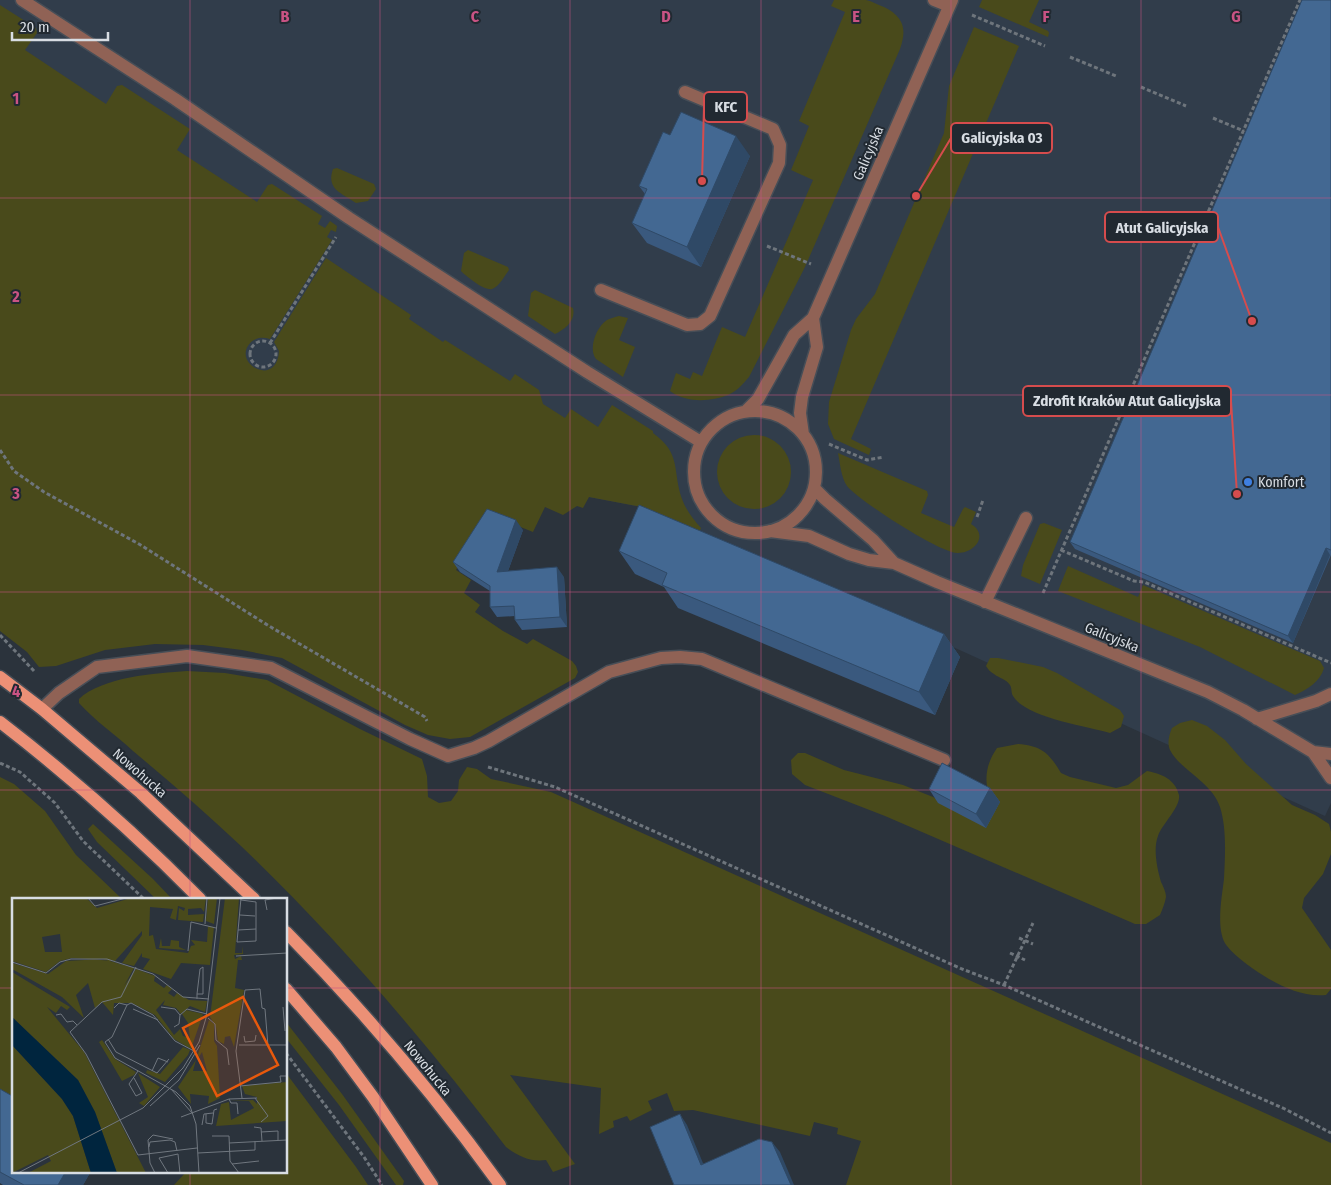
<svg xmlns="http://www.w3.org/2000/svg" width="1331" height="1185" font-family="'Fira Sans Condensed',sans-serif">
<rect width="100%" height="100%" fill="#2b333c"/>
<path fill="#313d4b" d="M0 0H1331V803L1325 816 647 508 589 497 0 288Z"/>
<path fill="#494a1b" d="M834 0C844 0 855 0 866 0 872 1 878 5 884 7 904 17 907 29 900 49L805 267 749 377C743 384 737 391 728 395 710 402 686 403 670 391L676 373 690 379 693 372 702 376 722 327 745 337 813 180 791 170 809 126 799 121 845 12 831 6Z
M982 0H1039L1029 22 1048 31 1049 33 1048 37 979 7Z
M0 5 36 28 37 33 25 50 106 104 117 86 122 85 190 129 177 150 257 202 268 185 272 184 322 216 318 224 325 228 330 221 337 226 336 232 331 230 327 237 332 240 270 339C263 337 257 337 251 342 230 363 277 389 279 351L274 342 326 258 411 315 409 319 443 342 445 340 510 381 515 374 539 390 543 404 565 418 571 409 598 427 612 405 653 431V433C682 454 672 470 682 499 686 510 693 519 701 528L695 542 654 518 647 508 589 497 583 508 577 506 563 515 545 507 533 532 488 514 456 570 471 580 464 593 480 605 475 612 503 631 527 644 533 639 572 661 576 666 578 672 575 678 470 737 450 739 428 735 405 725 282 658 242 650 203 645 155 644 105 650 56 666 39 667 27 652 0 631Z
M974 27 1019 46 851 439 871 449 869 455 834 439 828 424 829 402 851 330 856 319 875 294 944 133 949 86Z
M337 168 374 184 376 189 368 201 356 203C341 193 326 189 333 169Z
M468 250 508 267 509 270C505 275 499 287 492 289 484 291 466 276 461 271L464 253Z
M535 290 573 308C576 320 566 329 555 334L528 316 531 293Z
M619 316 628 318 619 340 635 347 623 377 596 359C588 349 596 327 607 320 611 318 615 317 619 316Z
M717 472a37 37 0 1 1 74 0a37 37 0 1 1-74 0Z
M838 453 927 491 928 495 921 513 954 527 963 509 965 507 976 512 971 524C989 535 975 553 958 553 941 554 858 500 847 486 841 477 840 463 838 453Z
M1044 523 1062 530 1040 584 1021 576 1023 565 1040 524Z
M1068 566 1138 597 1143 585 1320 661 1324 668C1320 682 1308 689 1295 695L1200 647 1058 591Z
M990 658H998L1043 667 1057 673 1120 710 1124 716 1121 727 1110 733C1087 726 1026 718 1013 696 1011 693 1012 688 1010 685 1006 679 999 678 994 674 990 672 988 669 986 666Z
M187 671 225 673 267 680 360 729 422 759 427 776 428 797 439 803 451 801 458 791 459 780 467 767 477 769 491 779 551 792 1278 1119 1331 1143V1185H846L861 1141 837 1134 838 1128 814 1122 810 1136 693 1110 674 1111 667 1093 648 1101 652 1110 630 1121 627 1116 613 1121 614 1127 599 1134 601 1088 510 1075 575 1164 553 1172 546 1160C531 1162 519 1157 506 1147 425 1041 338 939 241 846 206 813 170 782 133 751 116 735 95 721 79 703V699C102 677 156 673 187 671Z
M1192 720 1207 726 1225 740 1246 764 1292 805 1315 815 1329 824 1331 832V854L1323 874 1304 898 1302 908 1331 950V989L1326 995C1305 997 1287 989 1269 979 1256 971 1236 958 1227 946 1215 932 1222 896 1224 879 1225 856 1227 829 1220 807 1212 782 1180 770 1170 750 1167 743 1169 735 1172 728L1180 723Z
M1018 744C1042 746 1049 753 1061 773L1070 777 1116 788 1128 785 1147 771C1162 774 1175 779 1179 795 1181 807 1162 824 1158 836 1153 849 1157 868 1161 882 1163 886 1166 892 1166 897 1165 903 1162 910 1160 915L1146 924H1135L885 816 805 785 792 774 791 760 798 753H805L844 770 903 785 933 797 959 811 988 791C984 775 988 761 997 748Z
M0 777 14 784 45 811 76 855 122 899H14V1102L0 1094Z
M93 824 153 879 172 899H156L97 842 88 829Z
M286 1022 342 1094 404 1181 403 1185H396L339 1105 286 1038Z
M286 1073 356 1167 368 1185H174L187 1171H286Z"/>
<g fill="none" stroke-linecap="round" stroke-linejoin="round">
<g stroke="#474e57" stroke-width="15">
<path id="minor" d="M22 0 175 99 349 218 587 372 701 442
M934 0 949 6
M601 290 687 325 700 324 710 316 779 163 780 145 773 129 685 92
M747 410 758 399 794 335 813 318 952 0
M694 472a61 61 0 1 1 122 0a61 61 0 1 1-122 0Z
M803 434 800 413 802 397 817 347 813 318
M814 488 825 499 873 540 894 563
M770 531 809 536 849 554 869 560 894 563 937 582 1208 692 1243 710 1313 752 1331 778
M985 602 1026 518
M42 709 59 693 97 667 187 656 271 668 410 739 448 756 474 748 489 741 609 672 661 658 680 657 702 659 944 760
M1257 719 1316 701 1331 694
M1313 752 1331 754"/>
</g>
<g stroke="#474e57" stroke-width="15">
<path id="major" d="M0 677 42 709 141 793 254 899
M0 722C70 776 137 835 200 899
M286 932C363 1010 436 1096 500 1185
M286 989 336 1047 373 1097 432 1185"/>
</g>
<path stroke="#6e757c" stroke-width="3" stroke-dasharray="4 2.5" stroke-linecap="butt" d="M972 15 1045 46
M1070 57 1116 76
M1141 87 1186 106
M1213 118 1244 131
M767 246 811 264
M250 354a13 13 0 1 1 26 0a13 13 0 1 1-26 0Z
M270 343 336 237
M829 444 867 460 884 457
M0 450 14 471 44 492 139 544 269 626 425 717 427 721
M977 517 983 500
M1061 550 1134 581 1144 582 1331 663
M1043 593 1300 0
M0 635 34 671
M0 763 20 772 55 803 83 841 144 899
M488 767 555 787 962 969 1004 985 1285 1109 1331 1133
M1019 938 1033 944
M1010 953 1025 960
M1004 985 1033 923
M286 1053 364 1157 382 1185"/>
<use href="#minor" stroke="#906255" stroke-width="12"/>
<use href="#major" stroke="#ec9076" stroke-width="12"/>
</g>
<path fill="#3a597e" d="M1331 0V555L1293 643 1075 549 1070 542Z
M670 135 750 156 701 267 647 243 632 223 645 194 639 186Z
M523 530 508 571 564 577 567 627 522 630 515 620V616L497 617 490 607V591L460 572 453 562Z
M619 551 944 634 960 657 935 715 678 608 664 587 635 574Z
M990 788 1000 802 986 828 938 803 929 789Z
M0 1089 14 1171H91L83 1185H3L0 1183Z"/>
<path fill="#2f4966" d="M736 136 750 156 701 267 687 247Z
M516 520 523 530 504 582 497 572Z
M1326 548 1330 555 1293 643 1288 636Z
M557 567 564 577 567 627 560 617Z
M944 634 960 657 935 715 919 692Z
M990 788 1000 802 986 828 976 814Z
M680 1114 687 1125 708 1175 701 1165Z
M772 1142 780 1152 794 1185H791Z
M66 1171H91L83 1185H58Z"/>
<path fill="#436892" stroke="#2f4966" d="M1302 0H1331V550L1326 548 1288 636 1070 542Z
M681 112 736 136 687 247 632 223 647 189 639 186 663 132 670 135Z
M639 505 944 634 919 692 662 585 667 573 619 551Z
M487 509 516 520 497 572 557 567 560 617 515 620 514 606 490 607V586L453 562Z
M942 763 990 788 976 814 929 789Z
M0 1089 14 1097V1171H66L58 1185H24L0 1172Z
M680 1114 701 1165 759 1139 772 1142 791 1185H674L650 1127Z"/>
<path fill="none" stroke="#c95384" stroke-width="1" stroke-opacity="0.55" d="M190 0V899M380 0V1185M570 0V1185M761 0V1185M951 0V1185M1141 0V1185M0 198H1331M0 395H1331M0 592H1331M0 790H1331M0 988H14M286 988H1331M190 1171V1185"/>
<circle fill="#3f7fe0" stroke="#212931" stroke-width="2" cx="1248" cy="482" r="5"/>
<g text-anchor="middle" stroke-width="4" stroke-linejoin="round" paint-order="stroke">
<g font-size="14" fill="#d8dde3" stroke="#212931">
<text transform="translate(868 153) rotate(-67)" y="5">Galicyjska</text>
<text transform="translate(1112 637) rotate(22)" y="5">Galicyjska</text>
<text transform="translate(140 773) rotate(41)" y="5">Nowohucka</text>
<text transform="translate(428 1068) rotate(51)" y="5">Nowohucka</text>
</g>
<g font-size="14" fill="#d8dde3" stroke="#212931" text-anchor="start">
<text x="1258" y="487">Komfort</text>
</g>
</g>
<g transform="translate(12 898)">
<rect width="275" height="275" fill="#2b333c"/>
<path d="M0 0H74L85 10 119 0H194L192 14 189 10 176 11V17L192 16 191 24 166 22 167 10 172 13 173 10 166 8 164 22 158 20 161 11 138 9 137 38 141 37 144 51 176 55 179 48 183 47 179 42 195 44 196 28 202 29 198 67 169 65 159 81 131 71 138 61 130 59V55L122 68 110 65 130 37V33L103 63 60 60 48 63 34 74 0 63ZM48 36 50 54H33L30 39ZM196 0H205L202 26 194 23ZM213 0H227L223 55H230L231 48V56L238 55 222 57 223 61 229 58 230 62H226L223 90 232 92 222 149 218 138 213 139 212 146 206 143 204 129 198 119ZM149 40 150 48H158L159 42 167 43V49L174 52 147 50ZM91 61 122 70 112 88 124 71 143 78 142 83 152 90 155 87 160 91 156 95 162 99 165 95 177 102 195 103 193 114 178 108 169 116 164 110 151 107 153 102 144 112 162 137 168 131 171 138 178 140 176 125 170 116 174 112 191 116 179 151 162 141 143 117 120 105H102L101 117 90 104 83 110 76 85 64 97 72 120 50 99 0 71V65L36 76 54 63ZM0 74 58 109 55 112 49 108 44 115 35 109 72 154 134 275H105L83 214 66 182 0 119ZM197 122 202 126V143L205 148 208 200 196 206 197 198 178 196 179 206 166 189 184 162 181 173H195L190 154 187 159 186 156ZM90 142 103 161 124 174 122 177 110 183 87 144ZM0 147 50 201 61 218 79 275H16L39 263 36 257 0 275ZM171 149 178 152 176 157 153 184 134 175 135 172 148 176ZM126 175 148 189 132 208 127 205 136 199ZM275 179V223L204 228 209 206 217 204 219 222 242 210 237 203H218L241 202 245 206V199L233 196 230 188 275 184Z" fill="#494a1b" fill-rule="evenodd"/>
<path d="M0 119 66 182 83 214 105 275H79L61 218 50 201 0 147Z" fill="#00253e"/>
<path fill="none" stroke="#70777f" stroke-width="1" d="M76 0 83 8 114 0M229 2 244 4V43L225 44 229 0M255 12 253 2 265 0M228 17 243 18M193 26 195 0M226 32 244 31M176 53 179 24 204 30M224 58 275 55M0 64 34 75 48 64 59 61H95L141 76 171 99 197 101M124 69 109 99 90 104 58 134 74 156 126 257 185 250M185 101V96L188 71 191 69V96H185M149 109 163 111 168 117M271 109 273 133M102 110 107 105 115 107M121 111 146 122M44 117 49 116 55 124 61 123 65 127M196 120 203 126 204 142 215 151 217 167M162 129 167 126 168 117 175 111 195 116M232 138 233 144 243 143 244 137M96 141 104 154 145 175 157 161M227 147H275M182 153 163 143 141 117 119 105 115 107 100 139 93 144 103 160 164 194 178 208 184 226 187 275M224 153 233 92 248 91 250 110 253 111 256 148M224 153 230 200M140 173 146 160 156 164M122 180 130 195 124 198 117 186 126 173M228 188 269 184 268 178H275M159 191 180 215M243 200 256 218 249 224M217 201 219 205H225L226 216M138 208 167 182 188 147M194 216V225L200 226 202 212 205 211M169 219 217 201 245 200M190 227 192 216 201 215M242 229 249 230 250 243M249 234 266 233V242M200 238H217L218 263 227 275M217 245 275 242M137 249 138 244 158 242 163 244 165 253M186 255 243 252V243M166 256 168 275M220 266 247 263M6 275 131 210 171 170 187 144 194 120 208 0M143 275 138 265 136 242 141 237 161 241M156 275 147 260 166 256"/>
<path fill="#e8590c" fill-opacity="0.15" stroke="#e8590c" stroke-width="2.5" d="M231 99 266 167 205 198 171 130Z"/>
<rect width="275" height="275" fill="none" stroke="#d8dde3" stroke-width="2.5"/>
</g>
<g font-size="16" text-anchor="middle" font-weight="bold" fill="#c95384" stroke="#212931" stroke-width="4" stroke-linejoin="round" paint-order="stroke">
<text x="285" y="22">B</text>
<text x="475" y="22">C</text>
<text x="666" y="22">D</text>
<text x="856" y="22">E</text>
<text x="1046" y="22">F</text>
<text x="1236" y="22">G</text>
<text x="16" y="104">1</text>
<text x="16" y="302">2</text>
<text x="16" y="499">3</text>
<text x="16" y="697">4</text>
</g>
<path fill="none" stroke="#d64c4d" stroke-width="2" d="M702 181L704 107M916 196L951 138M1252 321L1218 227M1237 494L1231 401"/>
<g fill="#d64c4d" stroke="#212931" stroke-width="2">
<circle cx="702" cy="181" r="5"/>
<circle cx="916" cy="196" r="5"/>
<circle cx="1252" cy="321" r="5"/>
<circle cx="1237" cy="494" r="5"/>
</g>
<g fill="#212931" stroke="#d64c4d" stroke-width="2">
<rect x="704" y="92" width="43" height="30" rx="5"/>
<rect x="951" y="123" width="101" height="30" rx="5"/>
<rect x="1105" y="212" width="113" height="30" rx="5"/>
<rect x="1023" y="386" width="208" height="30" rx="5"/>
</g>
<g font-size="15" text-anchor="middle" font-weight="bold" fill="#d8dde3">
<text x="726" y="112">KFC</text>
<text x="1002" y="143">Galicyjska 03</text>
<text x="1162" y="233">Atut Galicyjska</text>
<text x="1127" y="406">Zdrofit Kraków Atut Galicyjska</text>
</g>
<path d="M12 32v8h96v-8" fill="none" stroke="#d8dde3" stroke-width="2.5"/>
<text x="20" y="32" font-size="15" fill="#d8dde3" stroke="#212931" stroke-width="4" paint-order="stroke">20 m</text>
</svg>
